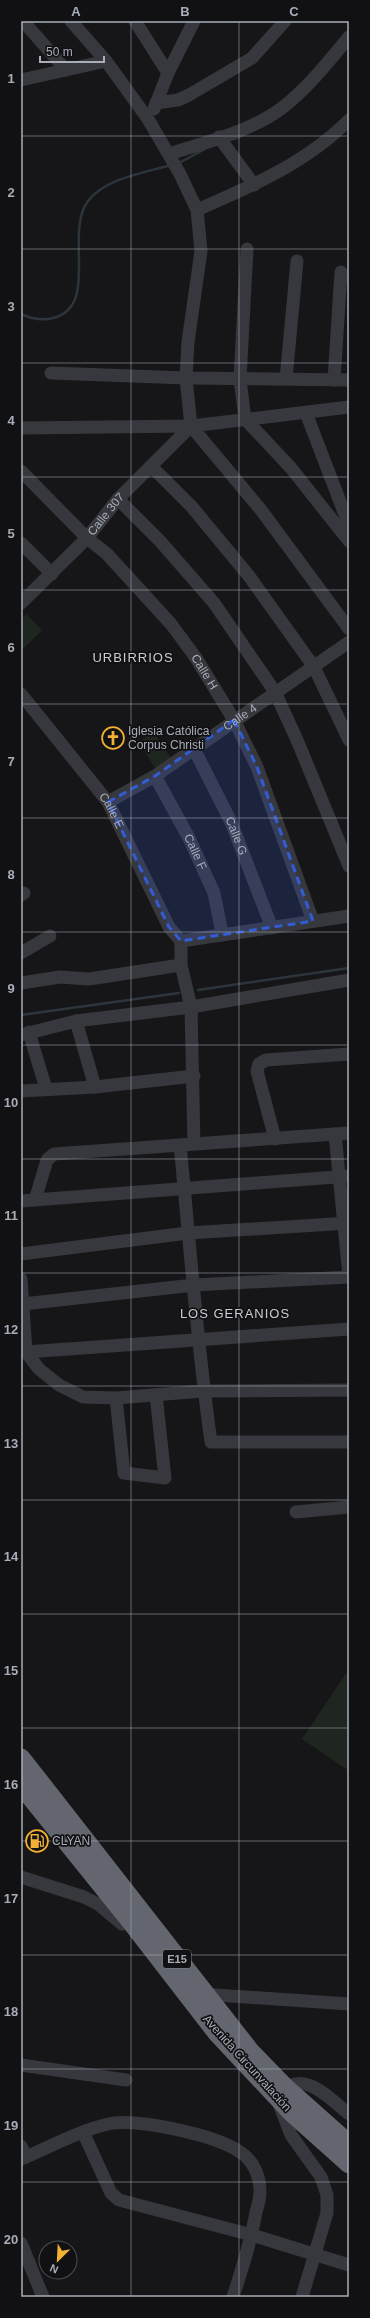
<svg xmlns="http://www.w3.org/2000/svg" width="370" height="2318" font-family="Arial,sans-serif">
<rect width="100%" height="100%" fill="#161618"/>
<path fill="#1e261f" d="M26 614 42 630 21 651V620Z
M154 732 172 760 156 770 139 742Z
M349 1669V1771L302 1739Z"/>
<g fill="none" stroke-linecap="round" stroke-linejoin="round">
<path stroke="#2c353c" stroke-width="2.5" d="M179 163 205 149
M21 314C32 319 42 321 53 318 100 307 64 232 88 201 106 178 144 173 171 165
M198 990 349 968
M21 1015 179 993"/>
<g stroke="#37383d" stroke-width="13">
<path d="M23 21 66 70"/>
<path d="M71 21 106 61 148 119 180 174 197 210 201 251 188 342 186 378 191 426 261 510 349 629"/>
<path d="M135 21 168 73"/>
<path d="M21 80 106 61"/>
<path d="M156 103 178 100 189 95 252 58 285 21"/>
<path d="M154 109 168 73 194 21"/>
<path d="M219 137 254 185"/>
<path d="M169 154C206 142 250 132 282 108 308 88 328 62 349 37"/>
<path d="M197 210C252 186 306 163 349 120"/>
<path d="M247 249 240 379 245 419 291 468 349 541"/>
<path d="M51 373 186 378 349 380"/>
<path d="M286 379 297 261"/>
<path d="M334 380 341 272"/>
<path d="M306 413 349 525"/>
<path d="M21 428 191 426 349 407"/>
<path d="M151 466 192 507 249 576 314 667 349 740"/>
<path id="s1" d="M21 471 87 538 107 554 171 624 196 658 234 720 257 767 313 921"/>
<path d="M118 499 160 541 214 603 275 692 297 740 349 866"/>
<path d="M21 543 52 574"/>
<path id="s2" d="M21 603 87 538 118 499 191 426"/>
<path id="s3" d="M21 694 108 802 169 927 181 941"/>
<path id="s4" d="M193 747 231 822 272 928"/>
<path id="s5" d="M155 776 189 838 214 893 222 933"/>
<path id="s6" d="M108 802 155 776 349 642"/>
<path d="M21 895 24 893"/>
<path d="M181 941V965L191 1007 194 1144"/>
<path d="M181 941 349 916"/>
<path d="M21 953 50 936"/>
<path d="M21 983 60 977 89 979 181 965"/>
<path d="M76 1021 95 1087"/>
<path d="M29 1032 46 1089"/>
<path d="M21 1035 76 1021 191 1007 349 980"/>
<path d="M21 1091 95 1087 194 1076"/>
<path d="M335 1134 349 1276"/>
<path d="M275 1139 257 1071 259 1064 266 1060 349 1054"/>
<path d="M180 1145C190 1245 197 1344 211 1442H349"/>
<path d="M35 1200 47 1160 54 1154 349 1133"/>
<path d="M21 1201 349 1176"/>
<path d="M21 1254 188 1233 349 1223"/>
<path d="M21 1279 26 1352 349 1329"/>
<path d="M23 1304 194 1285 349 1277"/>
<path d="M26 1352 39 1369 59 1385 83 1397 116 1398 203 1391 349 1390"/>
<path d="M116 1398 124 1473 165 1478 156 1395"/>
<path d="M296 1512 349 1507"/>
<path d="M21 1877 84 1897 98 1904 122 1924 134 1922"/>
<path d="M201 1994 349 2004"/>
<path d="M21 2065 126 2080"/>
<path d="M83 2132 111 2193 119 2200 252 2235 349 2265"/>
<path d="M21 2146 26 2157"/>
<path d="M21 2159C50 2147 78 2131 108 2124 137 2118 216 2135 240 2152 253 2160 260 2176 260 2191 260 2198 258 2206 256 2212 251 2241 242 2269 233 2297"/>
<path d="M21 2243 43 2297"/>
<path d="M302 2297 327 2213V2195L321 2177 291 2135 276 2096C303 2067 325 2095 349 2114"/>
</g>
<path stroke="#63666e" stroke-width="19" d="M21 1758 250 2051 285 2087 349 2144
M21 1785 132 1923 217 2033 292 2113 349 2164"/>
</g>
<path fill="#325cd3" fill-opacity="0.2" stroke="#325cd3" stroke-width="3" stroke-dasharray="8 5" stroke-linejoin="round" d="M234 720 257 767 313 921 181 941 169 927 108 802 155 776Z"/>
<path fill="none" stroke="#a8adb8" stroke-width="1" stroke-opacity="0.55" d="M131 21V2297M239 21V2297M21 136H349M21 249H349M21 363H349M21 477H349M21 590H349M21 704H349M21 818H349M21 932H349M21 1045H349M21 1159H349M21 1273H349M21 1386H349M21 1500H349M21 1614H349M21 1728H349M21 1841H349M21 1955H349M21 2069H349M21 2182H349"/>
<defs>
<g id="church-ring" transform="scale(1.15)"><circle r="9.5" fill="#111113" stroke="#f2b134" stroke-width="1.5"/><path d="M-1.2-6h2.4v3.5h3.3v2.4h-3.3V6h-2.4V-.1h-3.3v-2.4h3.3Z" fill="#f2b134"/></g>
<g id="fuel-ring" transform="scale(1.15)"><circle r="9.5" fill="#111113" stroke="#f2b134" stroke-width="1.5"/><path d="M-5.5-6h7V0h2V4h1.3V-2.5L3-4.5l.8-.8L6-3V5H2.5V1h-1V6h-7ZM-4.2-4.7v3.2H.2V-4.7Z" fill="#f2b134"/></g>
</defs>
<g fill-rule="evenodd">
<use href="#church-ring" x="113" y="738"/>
<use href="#fuel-ring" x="37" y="1841"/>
</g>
<g text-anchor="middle" stroke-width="3.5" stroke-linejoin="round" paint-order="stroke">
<rect fill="#111113" stroke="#7b7e86" stroke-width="1" x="163" y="1950" width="28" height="18" rx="3"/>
<g font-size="11" font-weight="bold" fill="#a8adb8">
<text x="177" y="1963">E15</text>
</g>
<g font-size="12" fill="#a8adb8" stroke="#111113">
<text dy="4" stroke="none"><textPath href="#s2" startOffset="123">Calle 307</textPath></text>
<text dy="4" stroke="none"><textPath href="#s1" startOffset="273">Calle H</textPath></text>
<text dy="4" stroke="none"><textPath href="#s6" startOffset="157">Calle 4</textPath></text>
<text dy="4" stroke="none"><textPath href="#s3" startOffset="148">Calle E</textPath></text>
<text dy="4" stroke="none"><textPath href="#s4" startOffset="99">Calle G</textPath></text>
<text dy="4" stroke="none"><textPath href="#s5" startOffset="86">Calle F</textPath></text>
<text transform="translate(247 2063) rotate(48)" y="4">Avenida Circunvalación</text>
</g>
<g font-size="12" fill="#a8adb8" stroke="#111113" text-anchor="start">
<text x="128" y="735">Iglesia Católica<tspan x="128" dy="14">Corpus Christi</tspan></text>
<text x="52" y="1845">CLYAN</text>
</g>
<g font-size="13" letter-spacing="1" fill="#c9ccd4" stroke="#111113">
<text x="133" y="662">URBIRRIOS</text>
<text x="235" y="1318">LOS GERANIOS</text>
</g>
</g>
<rect width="370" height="2318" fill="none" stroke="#111113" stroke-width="44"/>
<g transform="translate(58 2260) rotate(204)"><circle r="19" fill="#111113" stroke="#4d4f55"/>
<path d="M0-3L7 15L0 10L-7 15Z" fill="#f2b134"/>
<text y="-6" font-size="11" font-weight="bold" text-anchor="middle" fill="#a8adb8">N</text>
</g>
<path d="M40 56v6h64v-6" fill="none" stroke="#a8adb8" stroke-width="2"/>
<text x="46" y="56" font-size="12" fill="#a8adb8" stroke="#111113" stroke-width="3" paint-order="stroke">50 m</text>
<rect x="22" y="22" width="326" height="2274" fill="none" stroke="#a8adb8" stroke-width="1.5"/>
<g font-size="13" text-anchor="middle" font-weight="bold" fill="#a8adb8">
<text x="76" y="16">A</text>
<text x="185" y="16">B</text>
<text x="294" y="16">C</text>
<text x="11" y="83">1</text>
<text x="11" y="197">2</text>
<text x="11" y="311">3</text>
<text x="11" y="425">4</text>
<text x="11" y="538">5</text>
<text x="11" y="652">6</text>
<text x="11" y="766">7</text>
<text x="11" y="879">8</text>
<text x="11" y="993">9</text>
<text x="11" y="1107">10</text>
<text x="11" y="1220">11</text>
<text x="11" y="1334">12</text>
<text x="11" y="1448">13</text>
<text x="11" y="1561">14</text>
<text x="11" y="1675">15</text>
<text x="11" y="1789">16</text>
<text x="11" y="1903">17</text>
<text x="11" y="2016">18</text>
<text x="11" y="2130">19</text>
<text x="11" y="2244">20</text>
</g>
</svg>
